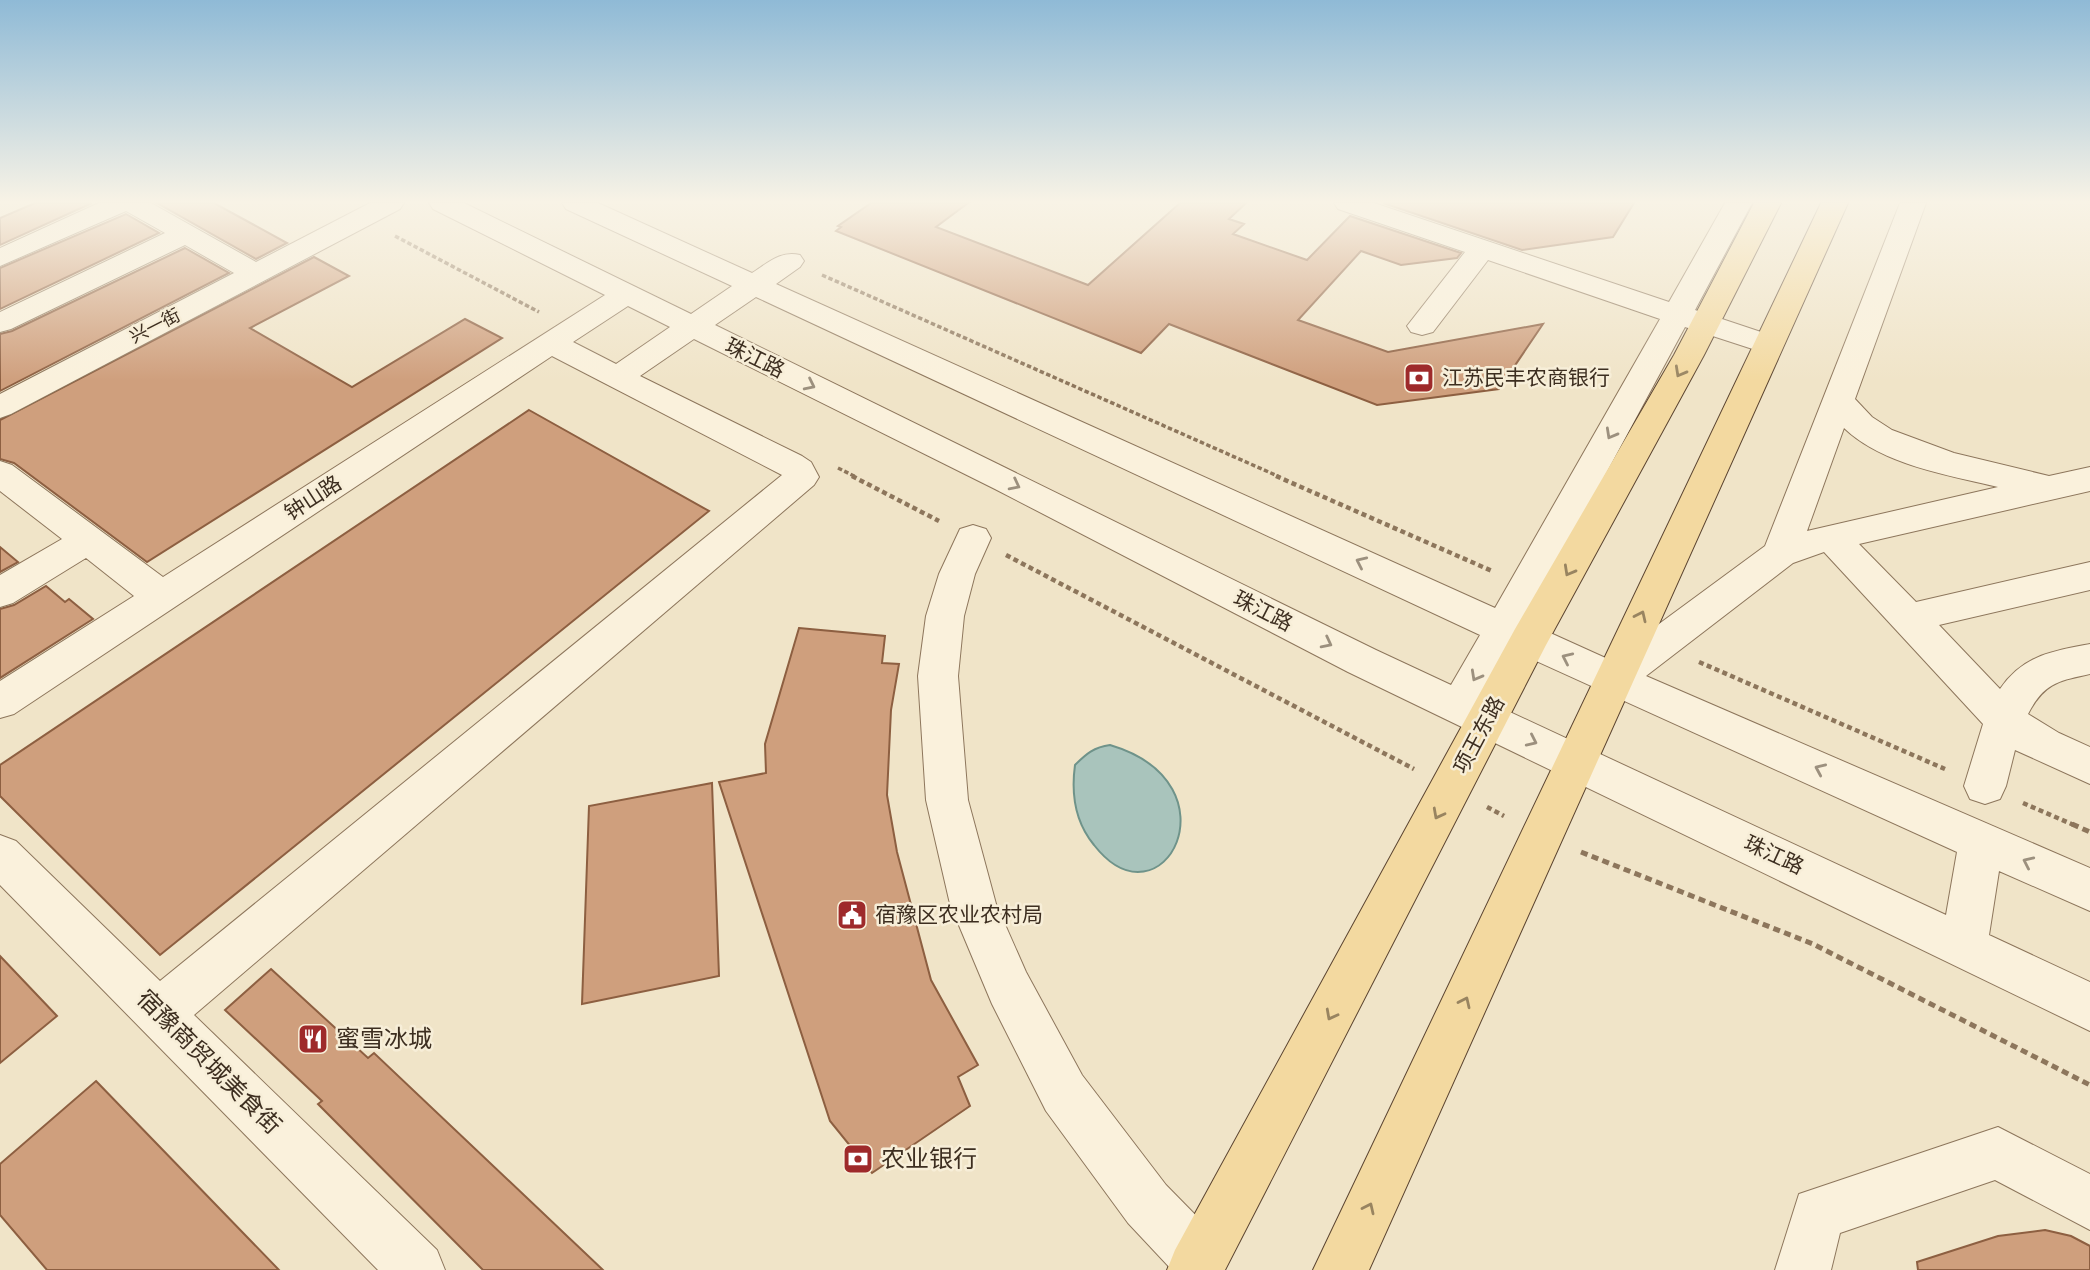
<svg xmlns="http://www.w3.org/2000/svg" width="2090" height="1270" font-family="'Roboto Serif','Noto Sans SC',serif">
<rect width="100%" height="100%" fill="#f0e4c8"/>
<path fill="#a9c4bc" stroke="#6f938a" stroke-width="2" d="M1110 745C1241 784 1162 932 1094 845 1075 822 1071 794 1075 765 1086 754 1094 747 1110 745Z"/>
<path fill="#cf9f7d" stroke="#8d5f41" stroke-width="2" d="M35 203H92L0 245V218Z
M157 203H214L287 243 256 259Z
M871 203H968L936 227 1088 285 1180 203H1246L1229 219 1244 224 1233 234 1307 260 1350 216 1461 253 1457 258 1401 265 1361 251 1298 320 1388 352 1543 324 1499 389 1377 405 1169 324 1141 353 836 231 841 227 838 226Z
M1383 203H1634L1613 237 1522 250Z
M126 214 159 233 0 309V268Z
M185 248 229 273 0 391V334L12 331Z
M314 257 349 276 250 328 352 387 465 319 502 338 147 562 14 463 0 459V420Z
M529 410 709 511 160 955 0 796V765Z
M0 547 18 562 0 572Z
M46 586 65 602 69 599 93 619 0 678V609L14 605Z
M799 628 885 636 882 663 899 664 891 710 887 795 897 852 931 980 978 1065 958 1077 970 1106 872 1173 830 1121 719 782 766 773 765 744Z
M712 783 719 976 582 1004 589 806Z
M0 956 57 1016 0 1063Z
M271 969 368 1058 374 1053 603 1270H483L318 1104 322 1101 225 1010Z
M96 1081 279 1270H47L0 1215V1164Z
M2045 1230 2071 1236 2090 1246V1270H1918L1917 1262 1998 1236Z"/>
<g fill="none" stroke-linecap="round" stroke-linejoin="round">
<g stroke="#8d765c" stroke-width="2">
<path id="minor" d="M99 203H151L256 262 370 203H404L400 209 11 414 0 418V394L234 273 185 245 11 329 0 332V312L165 233 126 211 0 266V248Z
M429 203H464L691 314 732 286 566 209 562 203H598L752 273C768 263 781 250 800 255L804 261 800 267 776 284 1495 608 1660 319 1488 260 1433 332 1422 335 1411 332 1407 326 1465 252 1338 209 1334 203H1374L1669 302 1725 203H1752L1695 310 1779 338 1783 345 1779 352 1768 354 1685 327 1526 622 1610 660 1765 546 1900 203H1926L1855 399 1872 417 1892 430 1954 453 2049 476 2090 467V491L1859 544 1916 602 2090 562V590L1939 625 2000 689C2023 655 2053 651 2090 644V674C2058 681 2044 683 2028 714L2059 733 2090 747V784L2015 750 2006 786 2000 799 1985 804 1970 799 1964 786 1983 724 1824 552 1793 563 1646 676 2090 868V911L1999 871 1989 935 2090 982V1031L1348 672 995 489 694 339 640 376 802 456 811 462 819 477 814 485 194 1015 437 1250 445 1270H378L0 885V835L16 841 160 981 782 475 552 356 14 714 0 718V681L134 596 86 558 13 603 0 607V575L62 539 0 491V461L12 465 163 577 605 295 433 209ZM756 297 1480 635 1451 685 1376 650 715 325ZM628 306 670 327 616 364 573 342ZM1844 428C1883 465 1948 475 1998 487L1807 531ZM1512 650 1957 852 1946 915 1484 700Z
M973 525 986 529 991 538 975 574 964 616 958 676 968 800 996 904 1026 972 1082 1075 1166 1185 1220 1240 1228 1260 1224 1270H1172L1128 1223 1046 1111 992 1004 950 904 926 800 918 676 926 616 939 574 960 529Z
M1998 1127 2090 1174V1230L1995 1180 1840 1233 1831 1270H1775L1799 1194Z"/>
</g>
<g stroke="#5b4430" stroke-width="2">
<path id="major" d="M1754 203H1781L1704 355 1546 645 1225 1270H1167L1175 1250 1515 629 1674 355Z
M1821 203H1848L1369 1270H1313Z"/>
</g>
<path stroke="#8d765c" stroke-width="3.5" stroke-dasharray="4.5 2.5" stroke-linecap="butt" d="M395 236 539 312
M822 275 1280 477
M838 468 856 477"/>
<path stroke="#8d765c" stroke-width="4.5" stroke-dasharray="5 3.5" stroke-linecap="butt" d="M852 476 939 521
M1276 476 1492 571
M1006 555 1414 769
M1699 662 1945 769
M2023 803 2076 826
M1487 807 1504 816"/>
<path stroke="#8d765c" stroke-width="5" stroke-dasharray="7 4.5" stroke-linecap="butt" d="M2072 824 2090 832
M1581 852 1813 944 2090 1085"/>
<use href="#minor" fill="#faf1dc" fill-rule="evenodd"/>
<use href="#major" fill="#f3d9a0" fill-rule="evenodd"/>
</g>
<defs><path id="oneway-chevron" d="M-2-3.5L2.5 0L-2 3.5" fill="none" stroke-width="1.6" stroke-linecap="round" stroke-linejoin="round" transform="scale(1.75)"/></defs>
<g stroke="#988460">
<use href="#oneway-chevron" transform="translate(1680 372) rotate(119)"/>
<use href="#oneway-chevron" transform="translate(1569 571) rotate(119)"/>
<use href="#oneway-chevron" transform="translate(1641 616) rotate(-65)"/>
<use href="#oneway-chevron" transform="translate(1438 814) rotate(118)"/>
<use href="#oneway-chevron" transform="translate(1465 1002) rotate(-65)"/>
<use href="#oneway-chevron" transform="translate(1331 1015) rotate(118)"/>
<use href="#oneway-chevron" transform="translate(1369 1208) rotate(-65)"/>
</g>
<g stroke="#9c907e">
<use href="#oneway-chevron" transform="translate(810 385) rotate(26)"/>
<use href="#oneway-chevron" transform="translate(1611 434) rotate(119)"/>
<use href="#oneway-chevron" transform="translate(1015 485) rotate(27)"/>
<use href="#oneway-chevron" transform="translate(1361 562) rotate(-155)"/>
<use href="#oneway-chevron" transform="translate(1327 643) rotate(27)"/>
<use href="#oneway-chevron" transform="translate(1567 658) rotate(-155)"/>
<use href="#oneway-chevron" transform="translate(1476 676) rotate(119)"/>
<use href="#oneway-chevron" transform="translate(1532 741) rotate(25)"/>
<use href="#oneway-chevron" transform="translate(1820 769) rotate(-156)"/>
<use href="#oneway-chevron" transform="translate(2028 862) rotate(-155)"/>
</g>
<linearGradient id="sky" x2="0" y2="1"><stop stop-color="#8fbad6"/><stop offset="0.53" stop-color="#f8f3e6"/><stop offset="1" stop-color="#f8f3e6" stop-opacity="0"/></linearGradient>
<rect width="2090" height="381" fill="url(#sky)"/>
<defs>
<g id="bank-square" transform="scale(1.575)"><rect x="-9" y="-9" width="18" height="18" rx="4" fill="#9e2a2b" stroke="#f7eed8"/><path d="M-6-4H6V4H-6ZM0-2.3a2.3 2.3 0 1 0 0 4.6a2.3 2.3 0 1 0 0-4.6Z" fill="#fff"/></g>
<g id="civic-square" transform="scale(1.575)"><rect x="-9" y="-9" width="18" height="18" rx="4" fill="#9e2a2b" stroke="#f7eed8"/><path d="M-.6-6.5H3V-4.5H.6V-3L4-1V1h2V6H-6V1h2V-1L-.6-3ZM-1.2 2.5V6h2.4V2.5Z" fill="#fff"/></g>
<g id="restaurant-square" transform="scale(1.575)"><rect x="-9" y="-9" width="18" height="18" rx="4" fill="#9e2a2b" stroke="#f7eed8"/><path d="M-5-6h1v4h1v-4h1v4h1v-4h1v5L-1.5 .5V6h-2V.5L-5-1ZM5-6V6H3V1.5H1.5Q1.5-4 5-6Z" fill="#fff"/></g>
</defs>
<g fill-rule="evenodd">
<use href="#bank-square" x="1419" y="378"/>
<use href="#civic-square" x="852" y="915"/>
<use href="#restaurant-square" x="313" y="1039"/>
<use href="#bank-square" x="858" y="1159"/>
</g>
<g text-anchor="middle" stroke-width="5" stroke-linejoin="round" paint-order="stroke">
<g font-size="18" fill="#3d2e20" stroke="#f7eed8">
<text transform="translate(155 326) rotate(-27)" y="6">兴一街</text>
</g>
<g font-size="21" fill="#3d2e20" stroke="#f7eed8">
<text transform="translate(755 358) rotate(26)" y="7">珠江路</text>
<text transform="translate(313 498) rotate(-33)" y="7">钟山路</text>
<text transform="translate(1263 611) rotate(27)" y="7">珠江路</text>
<text transform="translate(1479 735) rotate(-62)" y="7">项王东路</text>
<text transform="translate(1774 855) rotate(25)" y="7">珠江路</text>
</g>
<g font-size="21" fill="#3d2e20" stroke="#f7eed8" text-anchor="start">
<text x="1442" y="385">江苏民丰农商银行</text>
<text x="875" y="922">宿豫区农业农村局</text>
</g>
<g font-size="24" fill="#3d2e20" stroke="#f7eed8" text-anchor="start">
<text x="336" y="1047">蜜雪冰城</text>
<text x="881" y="1167">农业银行</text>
</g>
<g font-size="24" fill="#3d2e20" stroke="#f7eed8">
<text transform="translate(209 1062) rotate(45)" y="8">宿豫商贸城美食街</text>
</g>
</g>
</svg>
